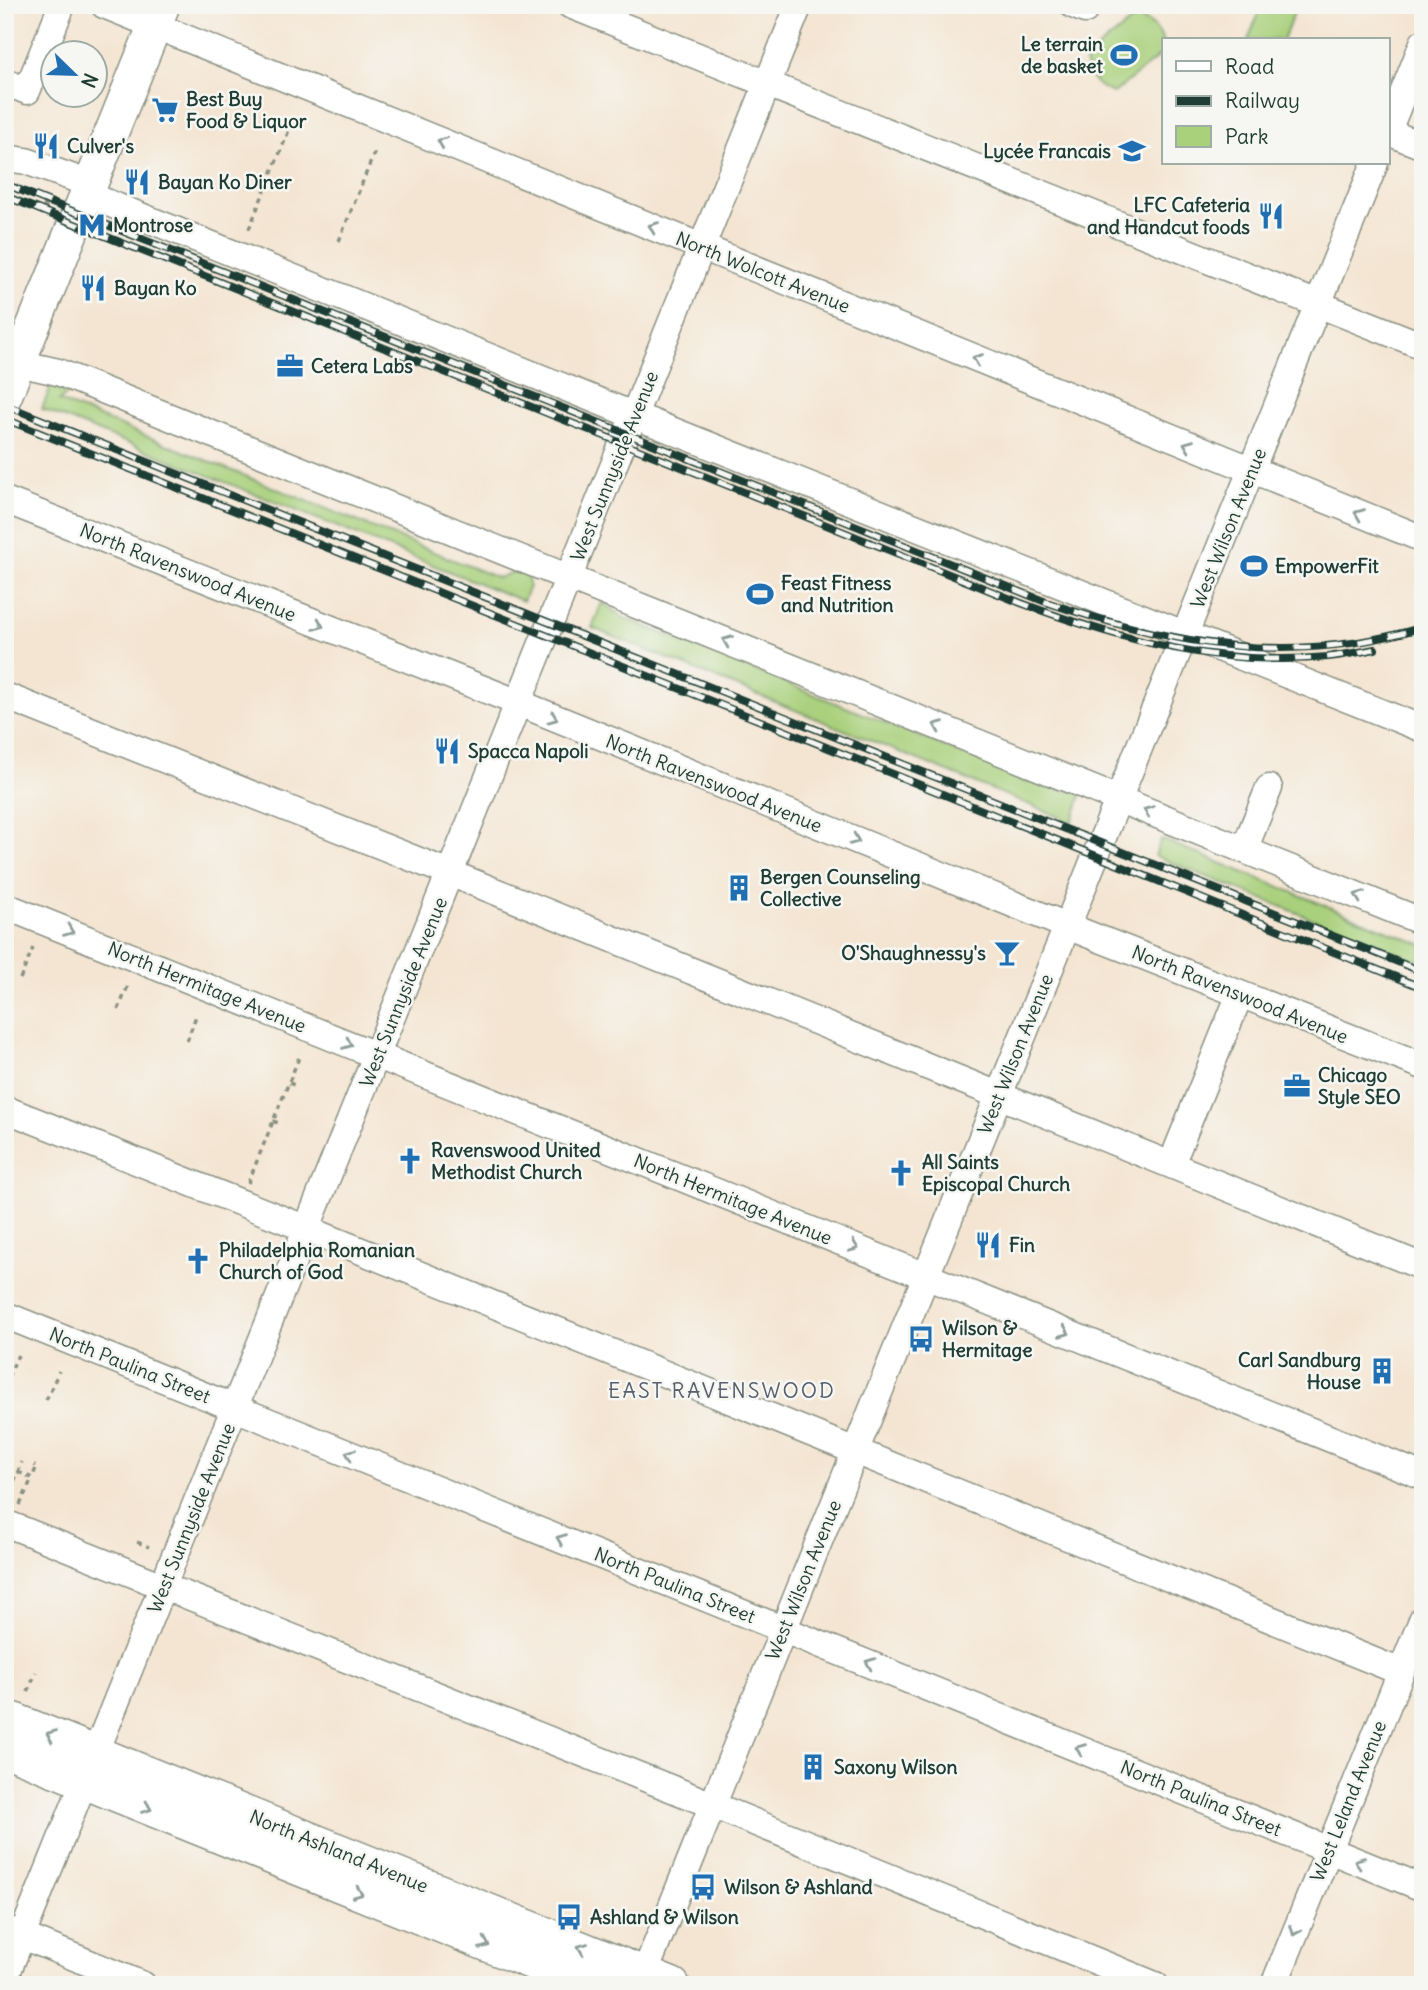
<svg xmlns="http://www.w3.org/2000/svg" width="1428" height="1990" font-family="Delius,sans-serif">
<rect width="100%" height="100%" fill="#f6f6f2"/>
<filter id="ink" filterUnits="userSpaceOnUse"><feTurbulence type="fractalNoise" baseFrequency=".0143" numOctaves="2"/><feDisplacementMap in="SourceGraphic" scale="14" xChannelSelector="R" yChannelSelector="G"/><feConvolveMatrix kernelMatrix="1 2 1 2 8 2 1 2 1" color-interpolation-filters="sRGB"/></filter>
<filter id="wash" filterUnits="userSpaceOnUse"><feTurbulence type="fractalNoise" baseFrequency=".00686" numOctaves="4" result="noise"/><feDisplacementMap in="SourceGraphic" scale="28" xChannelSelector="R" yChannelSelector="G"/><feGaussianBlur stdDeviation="1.57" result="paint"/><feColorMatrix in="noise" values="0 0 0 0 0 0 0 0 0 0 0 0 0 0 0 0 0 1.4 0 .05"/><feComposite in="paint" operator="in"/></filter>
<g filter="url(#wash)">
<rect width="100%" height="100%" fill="#f4e5d2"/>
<path fill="#a9d07b" stroke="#648658" stroke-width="2" d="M1262 5H1297L1283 40H1248Z
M1137 17C1154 23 1164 35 1164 52L1114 93C1098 89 1085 75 1085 58Z
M53 381 72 389 59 401 498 578 520 569 527 571 529 586 523 601 42 409Z
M602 602 624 618 1048 788 1083 791 1072 822 592 628Z
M1161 839 1423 945V963L1155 856Z"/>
</g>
<g filter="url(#ink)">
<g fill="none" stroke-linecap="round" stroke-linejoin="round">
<g stroke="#8a9183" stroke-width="29">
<path id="minor" d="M104 5 1423 539
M570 5 1423 346
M1073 5 1085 10
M5 82 27 91 62 5
M1388 131 1423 43
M1388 132 1423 146
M5 158 26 161 90 184
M86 194 623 411 1423 729
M5 362 18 363 58 372 1423 922
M5 500 519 703 1067 926 1423 1066
M5 696 482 886 1423 1267
M1244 850 1269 788
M5 906 1423 1476
M5 1109 307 1229 1401 1672
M1177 1150 1240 994
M5 1315 1423 1888
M5 1523 685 1794 1155 1985
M8 1930 143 1985
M5 1978 799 5
M640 1985 1375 163
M1274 1985 1423 1618"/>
</g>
<g stroke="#8a9183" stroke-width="36">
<path id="major" d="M5 396 163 5
M5 1716 673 1985
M5 1750 587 1985"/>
</g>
<path stroke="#8a9183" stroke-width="3.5" stroke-dasharray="5 5" stroke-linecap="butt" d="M43 205 49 207
M249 229 294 118
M339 241 375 151
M5 962 14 940
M20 979 33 948
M118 1010 128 986
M187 1041 197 1013
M289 1083 297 1086
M273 1121 281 1124
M248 1183 300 1055
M8 1377 18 1355
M46 1400 59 1371
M18 1472 32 1478 37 1466 34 1465
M10 1491 22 1462
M20 1505 32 1478
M137 1542 149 1547
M28 1692 36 1672"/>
<use href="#minor" stroke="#fff" stroke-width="26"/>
<use href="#major" stroke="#fff" stroke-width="33"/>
<g stroke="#1f3d34" stroke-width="8">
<path id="rail" d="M5 184 1046 602C1172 645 1292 667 1423 627
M5 196 1021 603C1120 640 1221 667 1328 657 1344 655 1360 652 1375 649
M5 405 1423 972
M5 419 841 753 1423 988"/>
</g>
<use href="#rail" stroke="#f6f6f2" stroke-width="5" stroke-dasharray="16" stroke-linecap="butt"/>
</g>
<defs><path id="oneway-chevron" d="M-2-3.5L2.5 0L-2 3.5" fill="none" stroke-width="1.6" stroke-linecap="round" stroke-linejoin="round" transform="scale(1.75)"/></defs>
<g stroke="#8f9e9a">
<use href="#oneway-chevron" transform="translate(442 142) rotate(-158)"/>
<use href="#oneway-chevron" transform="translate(653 227) rotate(-158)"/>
<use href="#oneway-chevron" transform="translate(977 359) rotate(-158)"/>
<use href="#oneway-chevron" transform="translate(1188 445) rotate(-158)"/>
<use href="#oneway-chevron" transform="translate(1359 514) rotate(-158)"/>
<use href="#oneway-chevron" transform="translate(319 625) rotate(22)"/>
<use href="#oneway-chevron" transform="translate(727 641) rotate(-158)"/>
<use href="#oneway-chevron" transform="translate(553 718) rotate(22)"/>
<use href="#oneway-chevron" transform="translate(938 726) rotate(-158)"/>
<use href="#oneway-chevron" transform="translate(1148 811) rotate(-158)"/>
<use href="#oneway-chevron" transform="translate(855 840) rotate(22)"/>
<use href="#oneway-chevron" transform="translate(1359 896) rotate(-158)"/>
<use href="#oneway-chevron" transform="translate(69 931) rotate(22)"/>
<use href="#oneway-chevron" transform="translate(348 1044) rotate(22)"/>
<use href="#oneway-chevron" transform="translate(854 1247) rotate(22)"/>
<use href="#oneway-chevron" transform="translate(1065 1332) rotate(22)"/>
<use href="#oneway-chevron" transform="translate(350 1454) rotate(-158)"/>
<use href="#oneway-chevron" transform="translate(561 1539) rotate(-158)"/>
<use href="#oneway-chevron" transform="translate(870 1663) rotate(-158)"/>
<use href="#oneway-chevron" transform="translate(51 1735) rotate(-158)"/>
<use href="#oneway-chevron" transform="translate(1080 1749) rotate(-158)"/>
<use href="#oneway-chevron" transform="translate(147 1808) rotate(22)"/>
<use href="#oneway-chevron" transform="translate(1359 1862) rotate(-158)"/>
<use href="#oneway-chevron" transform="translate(358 1893) rotate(22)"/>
<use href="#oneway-chevron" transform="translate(1295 1931) rotate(112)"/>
<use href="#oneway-chevron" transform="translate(485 1944) rotate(22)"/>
<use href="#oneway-chevron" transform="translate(582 1948) rotate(-158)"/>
</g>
</g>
<defs>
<g id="stadium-bare" transform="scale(2.1)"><path d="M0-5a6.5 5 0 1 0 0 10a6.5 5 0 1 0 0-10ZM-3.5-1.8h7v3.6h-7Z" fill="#1f6fb2" stroke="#f6f6f2" stroke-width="2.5" paint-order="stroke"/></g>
<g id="supermarket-bare" transform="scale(2.1)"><path d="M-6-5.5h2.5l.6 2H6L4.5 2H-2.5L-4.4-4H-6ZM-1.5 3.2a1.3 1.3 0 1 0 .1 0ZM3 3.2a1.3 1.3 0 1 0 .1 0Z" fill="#1f6fb2" stroke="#f6f6f2" stroke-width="2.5" paint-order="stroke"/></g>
<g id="restaurant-bare" transform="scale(2.1)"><path d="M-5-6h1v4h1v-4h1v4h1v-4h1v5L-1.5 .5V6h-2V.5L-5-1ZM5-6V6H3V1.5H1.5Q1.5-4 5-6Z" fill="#1f6fb2" stroke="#f6f6f2" stroke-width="2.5" paint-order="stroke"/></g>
<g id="school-bare" transform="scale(2.1)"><path d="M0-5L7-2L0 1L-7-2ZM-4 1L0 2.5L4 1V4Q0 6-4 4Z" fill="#1f6fb2" stroke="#f6f6f2" stroke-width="2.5" paint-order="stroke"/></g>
<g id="metro-bare" transform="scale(2.1)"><path d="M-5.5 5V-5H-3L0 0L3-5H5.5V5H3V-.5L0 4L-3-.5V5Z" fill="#1f6fb2" stroke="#f6f6f2" stroke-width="2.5" paint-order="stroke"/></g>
<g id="office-bare" transform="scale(2.1)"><path d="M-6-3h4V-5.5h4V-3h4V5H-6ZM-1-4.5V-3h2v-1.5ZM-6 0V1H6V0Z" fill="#1f6fb2" stroke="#f6f6f2" stroke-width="2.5" paint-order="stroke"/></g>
<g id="building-bare" transform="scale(2.1)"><path d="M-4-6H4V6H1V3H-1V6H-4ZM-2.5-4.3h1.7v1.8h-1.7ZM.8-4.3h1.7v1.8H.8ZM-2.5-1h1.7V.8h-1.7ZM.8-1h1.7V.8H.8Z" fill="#1f6fb2" stroke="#f6f6f2" stroke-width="2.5" paint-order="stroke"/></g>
<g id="bar-bare" transform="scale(2.1)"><path d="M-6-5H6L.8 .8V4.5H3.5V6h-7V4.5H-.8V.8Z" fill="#1f6fb2" stroke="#f6f6f2" stroke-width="2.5" paint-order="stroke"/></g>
<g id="church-bare" transform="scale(2.1)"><path d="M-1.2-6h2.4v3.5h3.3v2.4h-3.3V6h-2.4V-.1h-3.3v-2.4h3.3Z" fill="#1f6fb2" stroke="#f6f6f2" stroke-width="2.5" paint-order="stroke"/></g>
<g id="bus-bare" transform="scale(2.1)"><path d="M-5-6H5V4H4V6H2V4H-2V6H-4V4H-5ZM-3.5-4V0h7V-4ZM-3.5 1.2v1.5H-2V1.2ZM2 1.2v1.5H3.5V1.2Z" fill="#1f6fb2" stroke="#f6f6f2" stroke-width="2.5" paint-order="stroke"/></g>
</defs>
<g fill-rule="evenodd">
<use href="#stadium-bare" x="1124" y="55"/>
<use href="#supermarket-bare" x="165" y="110"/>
<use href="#restaurant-bare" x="46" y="146"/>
<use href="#school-bare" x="1132" y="151"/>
<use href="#restaurant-bare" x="137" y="182"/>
<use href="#restaurant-bare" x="1271" y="216"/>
<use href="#metro-bare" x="92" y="225"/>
<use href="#restaurant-bare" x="93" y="288"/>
<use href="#office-bare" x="290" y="366"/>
<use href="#stadium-bare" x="1254" y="566"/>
<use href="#stadium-bare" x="760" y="594"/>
<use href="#restaurant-bare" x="447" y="751"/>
<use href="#building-bare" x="739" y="888"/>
<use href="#bar-bare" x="1007" y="953"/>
<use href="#office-bare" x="1297" y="1086"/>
<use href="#church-bare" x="410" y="1161"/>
<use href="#church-bare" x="901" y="1173"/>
<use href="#restaurant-bare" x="988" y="1245"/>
<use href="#church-bare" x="198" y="1261"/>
<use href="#bus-bare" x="921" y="1339"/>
<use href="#building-bare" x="1382" y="1371"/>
<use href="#building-bare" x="813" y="1767"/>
<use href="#bus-bare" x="703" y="1887"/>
<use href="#bus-bare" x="569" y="1917"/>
</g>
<g text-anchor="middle" stroke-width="5" stroke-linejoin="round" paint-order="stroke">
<g font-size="19" font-weight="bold" fill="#1f3d34" stroke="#f6f6f2" text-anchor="start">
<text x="1103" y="51" text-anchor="end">Le terrain<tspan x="1103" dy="22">de basket</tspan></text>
<text x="186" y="106">Best Buy<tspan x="186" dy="22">Food &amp; Liquor</tspan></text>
<text x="67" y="153">Culver's</text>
<text x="1111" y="158" text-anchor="end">Lycée Francais</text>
<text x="158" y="189">Bayan Ko Diner</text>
<text x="1250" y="212" text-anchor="end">LFC Cafeteria<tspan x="1250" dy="22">and Handcut foods</tspan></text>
<text x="113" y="232">Montrose</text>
<text x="114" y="295">Bayan Ko</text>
<text x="311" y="373">Cetera Labs</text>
<text x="1275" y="573">EmpowerFit</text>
<text x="781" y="590">Feast Fitness<tspan x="781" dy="22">and Nutrition</tspan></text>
<text x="468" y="758">Spacca Napoli</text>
<text x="760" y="884">Bergen Counseling<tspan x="760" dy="22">Collective</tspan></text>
<text x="986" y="960" text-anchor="end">O'Shaughnessy's</text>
<text x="1318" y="1082">Chicago<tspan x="1318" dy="22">Style SEO</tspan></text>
<text x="431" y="1157">Ravenswood United<tspan x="431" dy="22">Methodist Church</tspan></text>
<text x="922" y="1169">All Saints<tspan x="922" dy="22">Episcopal Church</tspan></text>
<text x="1009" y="1252">Fin</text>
<text x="219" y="1257">Philadelphia Romanian<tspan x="219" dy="22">Church of God</tspan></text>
<text x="942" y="1335">Wilson &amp;<tspan x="942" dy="22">Hermitage</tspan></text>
<text x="1361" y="1367" text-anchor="end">Carl Sandburg<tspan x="1361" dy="22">House</tspan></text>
<text x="834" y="1774">Saxony Wilson</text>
<text x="724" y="1894">Wilson &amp; Ashland</text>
<text x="590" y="1924">Ashland &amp; Wilson</text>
</g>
<g font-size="19" fill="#1f3d34" stroke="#f6f6f2">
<text transform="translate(763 272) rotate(22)" y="7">North Wolcott Avenue</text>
<text transform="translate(614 466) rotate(-68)" y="7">West Sunnyside Avenue</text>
<text transform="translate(1228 528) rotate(-68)" y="7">West Wilson Avenue</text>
<text transform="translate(188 572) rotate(22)" y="7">North Ravenswood Avenue</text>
<text transform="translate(714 783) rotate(22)" y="7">North Ravenswood Avenue</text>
<text transform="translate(207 987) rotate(22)" y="7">North Hermitage Avenue</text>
<text transform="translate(403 992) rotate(-68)" y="7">West Sunnyside Avenue</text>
<text transform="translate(1240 994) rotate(22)" y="7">North Ravenswood Avenue</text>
<text transform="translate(1015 1054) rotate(-68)" y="7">West Wilson Avenue</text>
<text transform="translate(733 1199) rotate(22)" y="7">North Hermitage Avenue</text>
<text transform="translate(130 1365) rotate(22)" y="7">North Paulina Street</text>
<text transform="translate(191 1518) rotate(-68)" y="7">West Sunnyside Avenue</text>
<text transform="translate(803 1580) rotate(-68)" y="7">West Wilson Avenue</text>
<text transform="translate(675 1585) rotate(22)" y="7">North Paulina Street</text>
<text transform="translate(1201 1798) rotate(22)" y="7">North Paulina Street</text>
<text transform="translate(1348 1801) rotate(-68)" y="7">West Leland Avenue</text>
<text transform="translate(339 1851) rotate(22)" y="7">North Ashland Avenue</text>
</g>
<g font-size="21" letter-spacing="2" fill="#59606b" stroke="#f6f6f2">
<text x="722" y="1398">EAST RAVENSWOOD</text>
</g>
</g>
<rect width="1428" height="1990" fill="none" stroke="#f6f6f2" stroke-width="28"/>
<rect x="1162" y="38" width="228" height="126" fill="#f6f6f2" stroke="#a0aca6" stroke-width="2"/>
<rect x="1176" y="61" width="35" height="10" fill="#ffffff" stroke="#a0aca6" stroke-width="2"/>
<text x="1225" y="74" font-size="21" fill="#1f3d34">Road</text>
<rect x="1176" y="96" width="35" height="10" fill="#1f3d34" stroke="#a0aca6" stroke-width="2"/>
<text x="1225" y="108" font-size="21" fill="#1f3d34">Railway</text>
<rect x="1176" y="126" width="35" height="21" fill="#a9d07b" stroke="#a0aca6" stroke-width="2"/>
<text x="1225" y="144" font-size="21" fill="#1f3d34">Park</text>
<g transform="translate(74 74) rotate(113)"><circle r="33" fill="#f6f6f2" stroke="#a0aca6" stroke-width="2"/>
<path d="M0-5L12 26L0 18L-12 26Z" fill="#1f6fb2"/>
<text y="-10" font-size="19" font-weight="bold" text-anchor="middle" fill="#1f3d34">N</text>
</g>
</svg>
